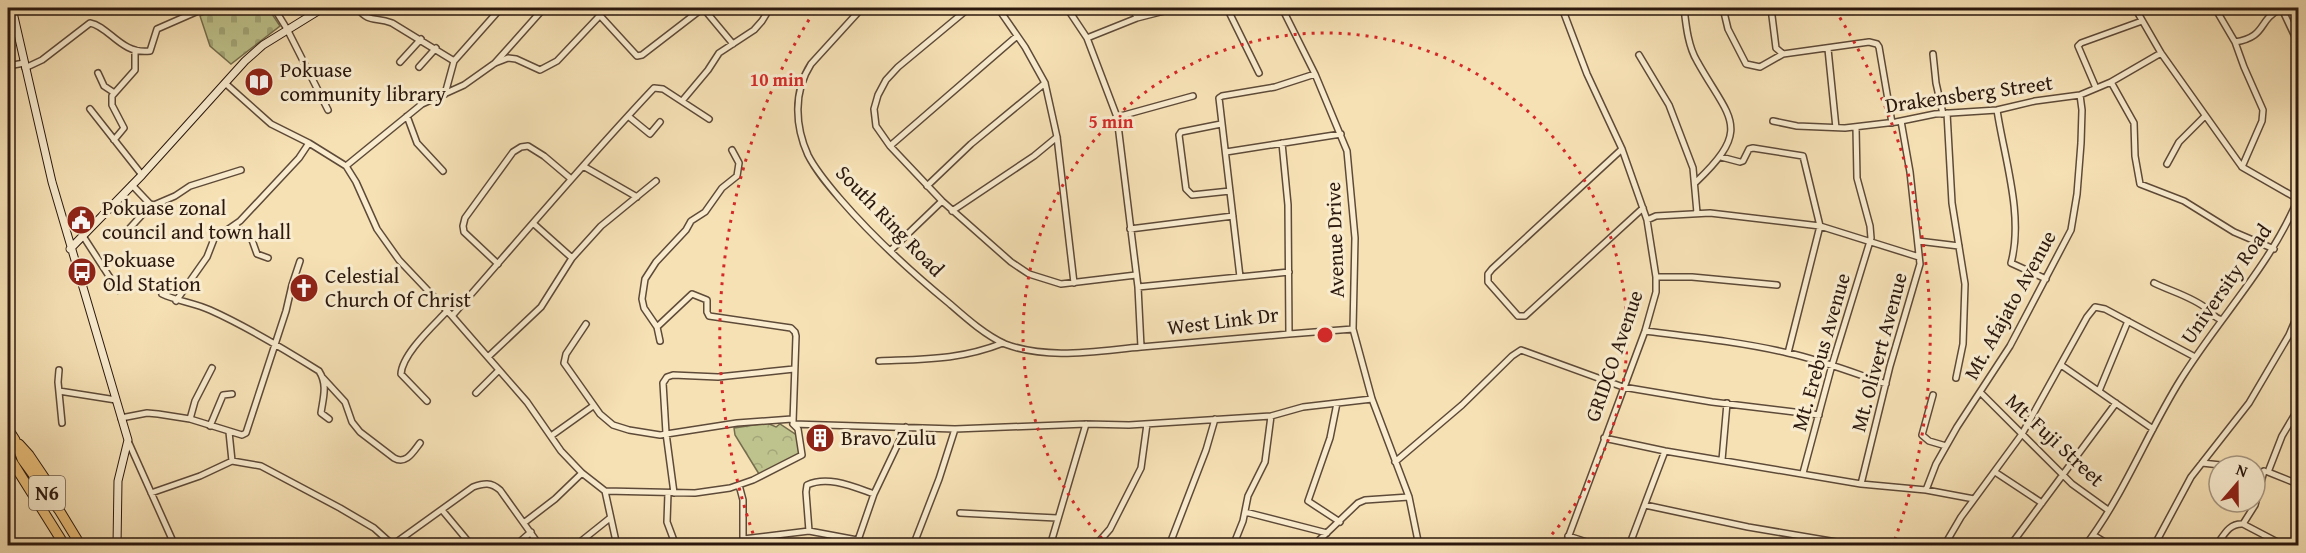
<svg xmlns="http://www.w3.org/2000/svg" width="2306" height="553" font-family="'Gentium Book Plus',serif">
<defs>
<pattern id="forest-crowns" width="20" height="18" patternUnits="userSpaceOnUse" patternTransform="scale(1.5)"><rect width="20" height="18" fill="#bec28c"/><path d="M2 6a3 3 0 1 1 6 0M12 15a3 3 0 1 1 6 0" fill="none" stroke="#a3a678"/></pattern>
<pattern id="cemetery-stones" width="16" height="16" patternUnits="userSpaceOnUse" patternTransform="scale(1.5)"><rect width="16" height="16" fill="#bec28c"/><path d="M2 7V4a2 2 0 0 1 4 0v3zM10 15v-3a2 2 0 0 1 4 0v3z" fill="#a3a678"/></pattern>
</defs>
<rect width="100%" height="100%" fill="#f6e1b5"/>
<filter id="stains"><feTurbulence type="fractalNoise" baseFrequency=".00333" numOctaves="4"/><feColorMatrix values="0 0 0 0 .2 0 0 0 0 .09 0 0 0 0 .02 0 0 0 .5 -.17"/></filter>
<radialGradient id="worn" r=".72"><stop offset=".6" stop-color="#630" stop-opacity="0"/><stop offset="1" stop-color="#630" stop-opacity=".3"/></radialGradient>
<path fill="url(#forest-crowns)" stroke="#746d4d" stroke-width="1.5" d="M767 423 776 427 780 424 798 436 800 454 766 472 759 474 735 435 734 428Z"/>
<path fill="url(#cemetery-stones)" stroke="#746d4d" stroke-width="1.5" d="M216 8H268L280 26 231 64 210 46 200 16Z"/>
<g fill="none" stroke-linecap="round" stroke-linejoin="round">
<g stroke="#5e4a38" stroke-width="8">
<path id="street" d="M274 8 287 29 328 110
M357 8C370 24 375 16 392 23L454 61
M593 8 637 56 642 55 703 8
M703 8 733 44
M862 8 811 64C793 92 795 126 808 155 816 171 829 186 841 200 874 238 911 272 950 304 966 318 985 335 1005 344 1048 360 1096 351 1141 347
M969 8 898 67 886 80 878 95 874 109 876 126 890 146 942 201 1011 262 1029 274 1061 284 1136 275
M998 8 1025 47 1045 83 1057 137 1074 283
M1067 8 1087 38 1117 117 1138 287 1141 347 1289 334 1288 205 1282 143
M1133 8 1137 18
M1227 8 1259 73
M1282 8 1315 74 1347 151 1355 238 1353 329 1372 399 1409 497 1419 546
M1562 8 1587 74 1622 149 1647 220 1656 277V292L1645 331 1565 546
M1684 8C1686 25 1688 46 1697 61 1729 119 1754 127 1696 182
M1723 8 1728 29 1746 64 1760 67 1783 54
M1771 8 1776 48 1783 54 1869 42 1877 44 1879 47 1892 123
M2215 8 2235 42 2244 67 2263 110 2262 121 2242 167
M2282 9 2298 43
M1087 38 1137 18 1176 8
M2235 42C2267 37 2258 20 2279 10L2283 11
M1828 49 1836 128
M1933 54 1936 83 1943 114
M1639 55 1669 105 1693 168 1697 213
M400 62 421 39
M495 63 544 8
M8 66 24 63
M419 67 436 48
M25 68 42 60 90 23C109 26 121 55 150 51L157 29 205 8
M98 73 104 86 113 92
M2111 82 2134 123 2135 156 2140 184 2184 201 2234 232 2274 249
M225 83 271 124 309 143 346 166 356 182 377 229 399 260 452 316 527 402 561 451 582 473 605 491 695 493 730 488 753 480 802 455 798 429 793 424 955 429 1086 424 1129 425 1271 416 1303 407 1372 399
M2096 88 2078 46 2081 43 2142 21
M445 94 454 61 501 8
M682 101 708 70 719 53 754 30 762 21 770 8
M90 109 142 175
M1997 110C2004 157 2024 216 2011 263L2046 279
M1947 113 1952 203 1965 284 1963 344 1956 378
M407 116 417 143 443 171
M628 116 650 134 660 122
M1117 117 1193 96
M1773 121 1797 126 1845 128 1896 122 1935 114 1997 110 2035 101 2080 95 2111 82 2161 53
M1221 124 1181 132 1179 135 1186 189 1192 195 1230 191
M114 140 124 128 112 105V96L135 70V50
M890 146 1017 36
M1622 149 1492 269 1488 274V282L1518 316H1525L1643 208
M1226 152 1341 134
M1721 157 1740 162 1743 161 1749 149 1753 148 1803 156 1820 226 1788 353
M2167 164 2179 142 2204 117
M346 166 422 104 464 85 495 63 508 58 516 59 540 70 557 61 607 8
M583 166 637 197
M132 185 150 204 154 205 175 196 190 186 241 170
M927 186 971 144 1045 83
M952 211 1034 156 1057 137
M1647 220 1656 216 1710 213 1820 226 1919 257
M534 224 572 258
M235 225 252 240 257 254 268 258
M129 229 151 205
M1130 229 1233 216
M83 236 118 290
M1918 241 1959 246
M890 251 942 201
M498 264 464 232 463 226 465 218 513 152 521 147 528 146 544 156 570 178
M1240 277 1219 98 1222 96 1275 87 1315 74
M1656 277H1692L1777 285
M2154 283C2170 291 2193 297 2207 309 2213 314 2214 318 2222 320
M1138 287 1289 272
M162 294C177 301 194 303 210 310 248 327 284 349 319 371 328 385 323 398 321 413L329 419
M176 301 207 257 214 239 240 221 299 158 309 143
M452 316C519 240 584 162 654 88L663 89 709 119
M586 324 566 354 564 363 600 414 613 425 629 430 660 435 737 423 792 419
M657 327 692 294 707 300V312L709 316 791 328 795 332 796 336 793 422
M1645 331C1693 337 1741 342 1788 353 1821 360 1854 373 1886 384
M1289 334 1353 329
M660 341 657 327 644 308 642 299 645 279 656 262 686 230 691 221 705 212 722 188 737 176 739 163 732 150
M488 357 541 307 572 258 601 226 656 181
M879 361C925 359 960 360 1003 343
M2061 365 2153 429
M59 370 58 382 62 423
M323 378 345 402 352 422 360 432 394 458C406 465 413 452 420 443
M59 391 116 400
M2099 391 2128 321
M1980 392 2072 484 2108 510
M476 393 499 370
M1933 395 1922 435 1929 441 1946 446
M427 401 401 374C402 354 433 326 447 311
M1337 403 1330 438 1308 501 1340 522
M2298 409 2282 436 2268 472 2298 484
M121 418 147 413 158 414 190 419 242 435 246 433 286 311 292 285 300 261
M190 419 195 401 212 368
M210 426 223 395 232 394
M229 432 232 461
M551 436 593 406
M1604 438 1665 451 1861 484 1926 490 1974 499
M128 441 175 546
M1722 460 1727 403
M1395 462 1462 405 1512 356 1521 350 1623 387 1712 402 1819 415
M2202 463 2230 466
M1995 472 2042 503
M1803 473 1832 365 1871 238 1870 226 1857 178 1856 127
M1861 484 1890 366 1920 264 1910 172 1901 121
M739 485 743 500V546
M1926 490 1936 464 1957 427 2010 346 2071 230 2077 194 2081 143 2082 110 2080 95
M605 491 617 546
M151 493 200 476 232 461 261 466 340 508 374 528 394 546
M668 493 667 522 676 546
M674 493 666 433 663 383 667 377 673 375 718 377 794 369
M1645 505 1748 527 1860 546
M442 510 472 546
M1245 512 1327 533
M960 513 1057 518
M525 522 555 499 582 473
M2243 524 2255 505 2264 471
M809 531 806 492 807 485C828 475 854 487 874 494
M2093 535 2111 546
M1568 536 1599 546
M743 539 809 531 889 546
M391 546 473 487C484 483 491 482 500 490L540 546
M515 546 531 532
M575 546 610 518
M856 546 874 494 906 427
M913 546 939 479 955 429
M1050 546 1086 424
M1095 546 1110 529 1141 468 1147 424
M1169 546 1206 450 1215 419
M1233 546 1243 521 1248 496 1265 462 1271 416
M1313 546 1358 503 1365 500 1409 497
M1629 546 1665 451
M1944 546 1961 517 2022 434 2087 317 2095 307 2105 309 2195 357
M2010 546 2116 403
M2085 546C2124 495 2147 433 2181 379 2219 318 2270 266 2298 199L2242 167 2237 160 2161 53 2135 8
M2154 546 2191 477 2249 403 2289 335 2298 314
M2216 546C2224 535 2229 523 2243 524L2285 546"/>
</g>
<g stroke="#2b180e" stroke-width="9">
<path id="secondary" d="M12 8 52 182 128 440 118 481 117 546
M70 249 142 175 245 61 263 45 323 8"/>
</g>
<g stroke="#2b180e" stroke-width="11">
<path id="highway" d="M8 429 15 440 22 459 59 510 81 546
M19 444 29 455 58 498
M8 455 65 546"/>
</g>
<use href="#street" stroke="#f9eccf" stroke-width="5"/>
<use href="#secondary" stroke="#f9eccf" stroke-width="7"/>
<use href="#highway" stroke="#ebc07a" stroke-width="9"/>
</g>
<g fill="none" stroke="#d62828" stroke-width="3" stroke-dasharray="3 6">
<path d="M1108 545A302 302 0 1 1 1542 545"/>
<path d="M756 542A605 605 0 0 1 815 10M1835 10A605 605 0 0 1 1894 542"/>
</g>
<defs>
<g id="library-disc" transform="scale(1.5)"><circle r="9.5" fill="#8f2418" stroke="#f9eccf"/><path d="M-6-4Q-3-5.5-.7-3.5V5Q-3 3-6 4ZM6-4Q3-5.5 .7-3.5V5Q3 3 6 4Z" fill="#fff"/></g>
<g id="civic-disc" transform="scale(1.5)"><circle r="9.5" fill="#8f2418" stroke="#f9eccf"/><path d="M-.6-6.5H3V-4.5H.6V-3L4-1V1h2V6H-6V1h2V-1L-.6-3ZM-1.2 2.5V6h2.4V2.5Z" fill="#fff"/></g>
<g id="bus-disc" transform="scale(1.5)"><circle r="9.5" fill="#8f2418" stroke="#f9eccf"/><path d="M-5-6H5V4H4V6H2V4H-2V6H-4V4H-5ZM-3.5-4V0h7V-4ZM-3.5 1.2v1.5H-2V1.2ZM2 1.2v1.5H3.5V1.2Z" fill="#fff"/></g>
<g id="church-disc" transform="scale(1.5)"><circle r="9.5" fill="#8f2418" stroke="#f9eccf"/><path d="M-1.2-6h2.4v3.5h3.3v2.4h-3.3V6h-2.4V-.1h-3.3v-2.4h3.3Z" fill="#fff"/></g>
<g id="building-disc" transform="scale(1.5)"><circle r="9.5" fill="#8f2418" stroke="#f9eccf"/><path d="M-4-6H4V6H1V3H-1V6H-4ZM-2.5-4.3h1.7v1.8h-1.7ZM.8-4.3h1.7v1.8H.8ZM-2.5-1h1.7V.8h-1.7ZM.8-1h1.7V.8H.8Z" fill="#fff"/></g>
</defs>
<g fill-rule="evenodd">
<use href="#library-disc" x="259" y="82"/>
<use href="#civic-disc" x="81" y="220"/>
<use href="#bus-disc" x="82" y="272"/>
<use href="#church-disc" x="304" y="288"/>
<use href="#building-disc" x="820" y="438"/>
</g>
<g text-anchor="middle" stroke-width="6" stroke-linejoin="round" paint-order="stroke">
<rect fill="#f9eccf" stroke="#695848" stroke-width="1.5" x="29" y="476" width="36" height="34" rx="4.5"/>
<g font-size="20" font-weight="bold" fill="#2b180e">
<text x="47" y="500">N6</text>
</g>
<g font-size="21" fill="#2b180e" stroke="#f9eccf" text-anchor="start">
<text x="280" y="77">Pokuase<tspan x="280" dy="24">community library</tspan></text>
<text x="102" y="215">Pokuase zonal<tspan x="102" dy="24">council and town hall</tspan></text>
<text x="103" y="267">Pokuase<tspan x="103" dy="24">Old Station</tspan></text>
<text x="325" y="283">Celestial<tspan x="325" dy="24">Church Of Christ</tspan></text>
<text x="841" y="445">Bravo Zulu</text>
</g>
<g font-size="21" fill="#2b180e" stroke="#f9eccf">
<text transform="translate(1969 94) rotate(-8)" y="7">Drakensberg Street</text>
<text transform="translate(890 221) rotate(46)" y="7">South Ring Road</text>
<text transform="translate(1335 240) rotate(-92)" y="7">Avenue Drive</text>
<text transform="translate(2226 284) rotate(-55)" y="7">University Road</text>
<text transform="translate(2010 305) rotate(-61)" y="7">Mt. Afajato Avenue</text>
<text transform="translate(1223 321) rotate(-7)" y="7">West Link Dr</text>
<text transform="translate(1821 352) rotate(-74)" y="7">Mt. Erebus Avenue</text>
<text transform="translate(1879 352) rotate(-75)" y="7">Mt. Olivert Avenue</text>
<text transform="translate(1614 356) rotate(-71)" y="7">GRIDCO Avenue</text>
<text transform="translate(2055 440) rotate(43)" y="7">Mt. Fuji Street</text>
</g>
</g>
<circle cx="1325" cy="335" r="9" fill="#d62828" stroke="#f9eccf" stroke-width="3"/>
<g font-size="18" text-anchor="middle" font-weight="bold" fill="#d62828" stroke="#f9eccf" stroke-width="6" stroke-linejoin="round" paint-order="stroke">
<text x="777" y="86">10 min</text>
<text x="1111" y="128">5 min</text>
</g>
<rect width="2306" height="553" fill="none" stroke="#f6e1b5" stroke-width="30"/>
<rect x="9" y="9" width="2288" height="535" fill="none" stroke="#2b180e" stroke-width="3"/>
<rect x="15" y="15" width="2276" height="523" fill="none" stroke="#2b180e" stroke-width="1.5"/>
<g transform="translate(2237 484) rotate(20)"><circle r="28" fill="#f9eccf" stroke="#a79782" stroke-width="1.5"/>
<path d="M0-4.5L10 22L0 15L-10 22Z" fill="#8f2418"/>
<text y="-9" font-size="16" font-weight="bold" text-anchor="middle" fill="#2b180e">N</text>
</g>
<rect width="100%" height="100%" filter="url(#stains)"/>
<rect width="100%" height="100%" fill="url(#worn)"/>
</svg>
